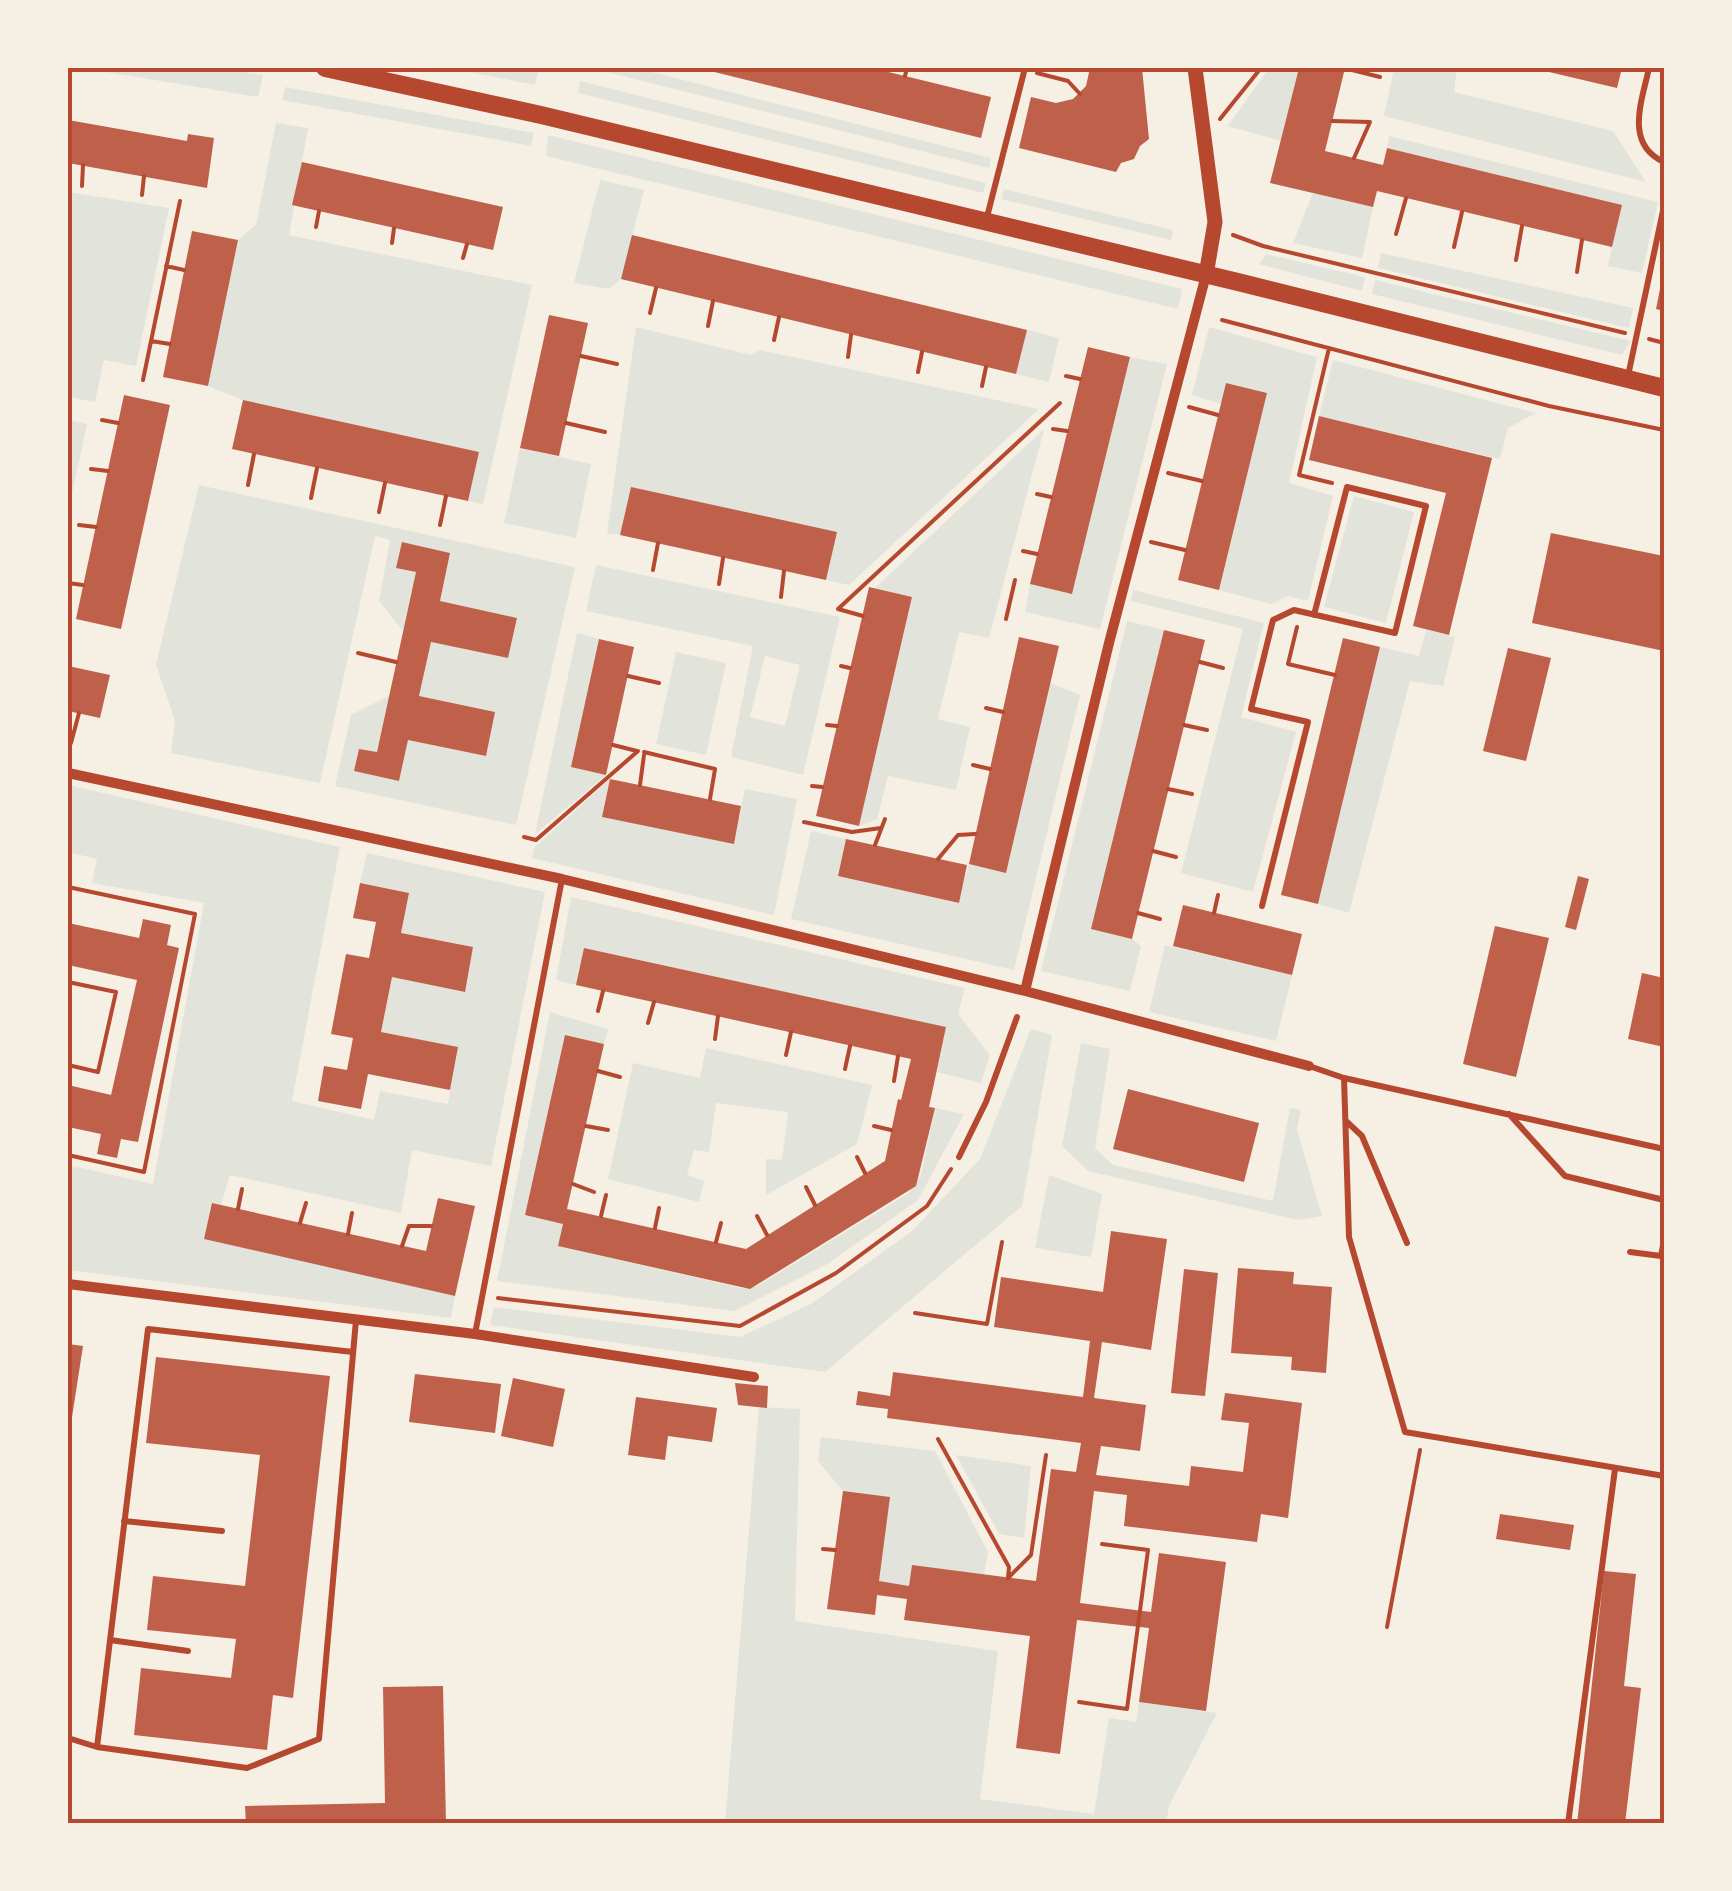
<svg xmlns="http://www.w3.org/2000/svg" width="1732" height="1891" font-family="'PT Sans Narrow',sans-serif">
<rect width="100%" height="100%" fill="#f6efe4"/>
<path fill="#e2e4dc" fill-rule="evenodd" d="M82 68H216L263 75 258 97Z
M448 68H522L538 71 535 85Z
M591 68H636L991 158 989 168Z
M1269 68H1299L1281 141 1228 126Z
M1394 68H1457L1454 92 1613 131 1646 182 1384 116Z
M580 81 986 183 983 193 578 93Z
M285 87 534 133 531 146 282 100Z
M276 123 308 128 289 235 532 285 483 504 468 501 478 452 243 400 208 386 238 240 256 225Z
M548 135 1182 289 1178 309 546 156Z
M1389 136 1658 202 1642 273 1608 266 1621 205 1387 148Z
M600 180 644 190 621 279 609 289 574 283Z
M1004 189 1173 230 1171 240 1001 199Z
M68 192 169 208 136 366 104 360 95 402 68 397Z
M1313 193 1373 207 1362 258 1293 243Z
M1381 253 1633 308 1629 328 1378 268Z
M1266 254 1365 277 1362 291 1259 264Z
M1375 280 1631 341 1622 355 1372 294Z
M636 327 751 355 760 350 1039 409 849 585 826 580 836 533 631 488 620 535 607 533Z
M1209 327 1317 357 1289 483 1333 496 1308 601 1288 596 1271 604 1219 590 1267 393 1227 383 1221 404 1192 395Z
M1027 330 1059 338 1049 382 1016 374Z
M1130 357 1167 364 1100 629 1025 612 1030 584 1072 594Z
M1333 360 1536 413 1508 428 1500 459 1319 416Z
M68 420 87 424 68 512Z
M1044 429 989 638 959 632 938 719 970 727 956 790 888 776 877 819 859 826 912 598 875 588Z
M520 448 591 464 576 538 504 523Z
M199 485 575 567 516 825 335 786 351 715 389 696 377 752 359 749 355 771 399 781 408 740 486 756 495 712 419 696 431 642 508 658 517 619 440 601 450 553 403 542 397 568 416 572 403 631 379 601 390 540 375 536 320 783 171 753 175 721 156 665Z
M1354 496 1414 512 1386 623 1324 607Z
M596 565 840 617 803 775 731 757 753 646 586 611ZM765 656 800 665 785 726 750 717Z
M1133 590 1264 623 1241 717 1296 732 1253 892 1181 873 1243 629 1131 601Z
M1127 621 1164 630 1092 928 1132 939 1141 946 1130 991 1041 971Z
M1426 630 1455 637 1443 686 1410 681 1349 913 1318 904 1380 647 1419 656Z
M577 633 599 639 572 767 606 775 535 834Z
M676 652 726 663 706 755 656 744Z
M1050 683 1080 695 1014 970 791 919 811 831 846 839 839 876 958 903 969 864 1006 872Z
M610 779 602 817 734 843 745 789 797 799 774 915 532 858 534 848Z
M68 785 340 847 292 1101 374 1120 380 1091 448 1104 458 1047 381 1032 392 977 464 992 473 947 401 933 409 893 360 883 367 853 545 892 491 1166 412 1150 401 1213 230 1175 221 1205 212 1204 204 1238 455 1296 451 1318 68 1270V1191L73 1166 153 1184 204 903 92 883 97 859 68 852Z
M571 897 965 988 958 1014 990 1055 981 1083 937 1072 946 1027 585 948 576 985 556 980Z
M1165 945 1292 975 1276 1041 1149 1012Z
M550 1012 608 1029 604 1044 566 1035 525 1215 563 1224 559 1246 741 1288 756 1287 909 1193 921 1175 935 1108 964 1114 918 1200 829 1263 735 1311 497 1281Z
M1031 1029 1052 1035 1022 1206 825 1372 490 1325 494 1307 740 1337 811 1304 912 1231 980 1159Z
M1081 1043 1110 1049 1095 1148 1113 1165 1273 1201 1290 1108 1301 1110 1297 1129 1322 1216 1298 1220 1088 1171 1062 1146Z
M706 1048 872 1085 857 1144 766 1195V1159L782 1160 788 1112 716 1103 709 1152 694 1150 687 1175 704 1181 699 1202 608 1179 633 1063 700 1078Z
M1049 1175 1102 1194 1091 1257 1035 1248Z
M759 1407 800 1409 795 1621 998 1651 980 1799 1094 1814 1109 1718 1136 1722 1139 1702 1217 1713 1169 1806 1166 1823 725 1824Z
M821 1437 935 1451 988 1552 984 1575 912 1565 909 1586 879 1581 843 1491 818 1461Z
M956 1455 1031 1466 1024 1538 999 1534Z"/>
<path fill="#bf614a" d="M698 68H872L991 97 981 138Z
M1090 68H1142L1149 139 1140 146 1134 159 1121 163 1116 172 1019 148 1031 97 1056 103 1073 99 1086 86Z
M1299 68H1345L1325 151 1383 165 1387 148 1622 205 1612 247 1377 191 1373 207 1270 183Z
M1532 68H1622L1617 88Z
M68 120 187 141 188 134 214 138 207 188 68 163Z
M302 162 503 207 493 250 292 205Z
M192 231 238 240 208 386 163 377Z
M632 235 1027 330 1016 374 621 279Z
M1663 274H1664V311L1656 309Z
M549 315 588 323 559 456 520 448Z
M1088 347 1130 357 1072 594 1030 584Z
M1226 383 1267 393 1219 590 1178 580Z
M124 395 170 405 121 629 76 619Z
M243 400 479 452 468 501 232 449Z
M1319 416 1492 458 1449 635 1413 626 1446 493 1309 460Z
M631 487 837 532 826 580 620 535Z
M1551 533 1664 556V651L1532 623Z
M402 542 450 553 440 601 517 618 508 658 431 642 419 696 495 712 486 756 408 740 399 781 354 771 359 749 377 752 416 572 396 568Z
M869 587 912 597 859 826 816 816Z
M1164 630 1205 640 1132 939 1091 929Z
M1019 637 1059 646 1006 873 969 864Z
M1343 638 1380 647 1318 904 1281 895Z
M599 639 634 647 606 775 571 767Z
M1508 648 1551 658 1526 761 1483 751Z
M68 666 110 675 100 718 68 711Z
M610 779 741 806 734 844 602 817Z
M846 839 967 865 959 903 838 876Z
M1578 876 1589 879 1576 930 1565 927Z
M360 883 409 893 401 933 473 947 465 992 392 977 381 1032 458 1047 450 1090 368 1074 361 1109 318 1101 324 1066 347 1070 353 1038 331 1034 346 954 369 958 376 922 353 918Z
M1183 905 1302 934 1292 975 1173 946Z
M143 919 171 925 167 945 179 948 138 1142 121 1139 117 1158 97 1154 101 1134 68 1127V1085L111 1095 137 980 68 965V923L139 938Z
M1495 926 1549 938 1516 1077 1463 1064Z
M584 948 946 1027 929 1107 935 1108 916 1186 750 1289 558 1246 563 1224 525 1215 565 1035 604 1044 567 1209 746 1249 885 1161 898 1099 901 1100 911 1059 576 985Z
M1642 973 1664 978V1047L1628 1039Z
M1128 1089 1259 1123 1244 1182 1113 1149Z
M438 1198 475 1206 455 1296 204 1239 212 1203 426 1251Z
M1111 1231 1167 1239 1151 1350 1102 1342 1094 1398 1146 1405 1140 1451 1101 1446 1096 1475 1189 1486 1191 1466 1243 1472 1249 1423 1221 1420 1225 1393 1302 1403 1288 1518 1261 1514 1257 1542 1124 1526 1127 1495 1094 1491 1080 1603 1151 1612 1159 1553 1226 1562 1206 1711 1139 1702 1149 1628 1077 1620 1060 1754 1016 1748 1030 1636 904 1620 907 1599 877 1595 875 1615 827 1609 843 1491 890 1497 879 1581 909 1586 912 1565 1036 1581 1051 1469 1076 1472 1081 1443 887 1418 888 1409 856 1405 858 1391 890 1396 893 1372 1083 1397 1090 1341 994 1327 1001 1277 1103 1292Z
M1238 1268 1294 1272 1293 1284 1332 1287 1326 1373 1291 1370 1292 1357 1231 1353Z
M1184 1269 1218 1273 1205 1396 1171 1393Z
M68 1344 83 1346 70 1430 68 1429Z
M156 1357 330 1376 293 1698 273 1695 267 1750 134 1735 141 1668 231 1678 236 1639 147 1630 153 1576 245 1586 260 1455 146 1443Z
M415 1374 501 1384 495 1433 409 1422Z
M513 1378 565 1389 553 1447 501 1436Z
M735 1383 768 1386 767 1408 738 1405Z
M636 1397 717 1408 712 1442 668 1436 665 1460 628 1455Z
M1500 1514 1574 1525 1570 1550 1496 1539Z
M1604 1571 1636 1574 1624 1686 1641 1688 1625 1824H1577Z
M443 1686 446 1824H246L245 1806 385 1803 383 1687Z"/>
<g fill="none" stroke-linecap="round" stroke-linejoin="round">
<path stroke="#b5482f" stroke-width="4" d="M1344 68 1380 77
M1037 73 1068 81 1080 94
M905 76 907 68
M1220 119 1261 68
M1332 121 1370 122 1354 158
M82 186 83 165
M142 195 144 176
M316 227 319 211
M1396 234 1406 198
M1233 235 1263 246 1625 333
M392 243 394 228
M1454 247 1462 212
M463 258 467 244
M1516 260 1522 226
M166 266 184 270
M1577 272 1582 240
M650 313 656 288
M1222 320 1549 406 1664 430
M708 326 713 301
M1649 339 1664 343
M774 340 779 317
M151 341 170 344
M1329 348 1299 475 1332 483
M581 356 617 364
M848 357 851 335
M918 372 922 352
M1066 376 1080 379
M143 380 180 201
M982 386 986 367
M1189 407 1218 415
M102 420 118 423
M566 423 605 432
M1053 429 1067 431
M91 469 108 471
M1168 473 1202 481
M248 485 254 454
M1037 494 1051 497
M311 498 317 468
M379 512 385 483
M79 525 96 527
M440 525 446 496
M1151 542 1185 550
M1023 551 1037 554
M653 570 658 543
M68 583 83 585
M719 584 723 558
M781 597 784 571
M863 616 838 609 1060 403
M1006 619 1015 580
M1297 627 1288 664 1335 675
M358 653 396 662
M1200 662 1223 668
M841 666 850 668
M628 676 659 683
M986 708 1003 712
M827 725 837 726
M1184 725 1207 730
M71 743 79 713
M613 745 637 751
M644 752 715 769 710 799
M973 765 990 769
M640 785 644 755
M812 786 822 787
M1168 789 1192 794
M804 822 852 832 881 828
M524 837 536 840 638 751
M875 845 885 819
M1153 851 1176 857
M938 859 958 835 975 834
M68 887 195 914 144 1172 68 1155
M1138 913 1160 919
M1214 913 1218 895
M68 982 116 992 98 1072 68 1065
M598 1011 603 991
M648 1023 654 1002
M715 1039 718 1016
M786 1055 791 1032
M845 1069 850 1046
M598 1071 620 1077
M894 1081 898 1056
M586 1126 608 1130
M874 1126 891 1130
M857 1157 865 1173
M573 1184 594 1192
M806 1187 815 1205
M238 1209 242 1189
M601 1216 606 1195
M757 1216 767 1235
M300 1223 306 1203
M655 1228 659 1208
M348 1234 352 1213
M716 1242 721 1223
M402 1246 409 1226H431
M498 1298 740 1326 836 1273 927 1206 951 1169
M915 1313 987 1324 1002 1242
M938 1439 1009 1567 1008 1578 1031 1555 1046 1455
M823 1549 835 1550
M1387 1627 1420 1450
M1079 1702 1127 1709 1148 1550 1102 1544"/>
<path stroke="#b5482f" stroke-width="6" d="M1649 68C1642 101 1624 144 1664 162
M987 217 1025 68
M1628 376 1664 206
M1262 906 1308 722 1251 709 1273 620 1294 610 1395 633 1426 506 1347 487 1314 615
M1309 1066 1344 1078 1664 1149
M1344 1078 1349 1237 1405 1432 1664 1476
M1509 1114 1565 1176 1664 1200
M1346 1121 1362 1136 1407 1243
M959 1157 986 1102 1017 1017
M1630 1252 1661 1256 1664 1240
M475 1334 562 879
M353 1352 148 1329 97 1747 247 1768 319 1739 356 1320
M124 1521 222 1531
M110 1640 188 1651
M68 1738 97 1747
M1568 1824 1615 1469"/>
<path stroke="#b5482f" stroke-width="10" d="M68 773 562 879 1025 991 1309 1066
M1025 991 1109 643 1206 275
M68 1284 475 1334 754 1377"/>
<path stroke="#b5482f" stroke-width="15" d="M1195 68 1215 222 1206 275"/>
<path stroke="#b5482f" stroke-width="18" d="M325 68 541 115 1242 283 1664 388"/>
</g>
<rect width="1732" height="1891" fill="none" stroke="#f6efe4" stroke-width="140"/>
<rect x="70" y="70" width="1592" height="1751" fill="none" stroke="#b5482f" stroke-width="4"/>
</svg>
